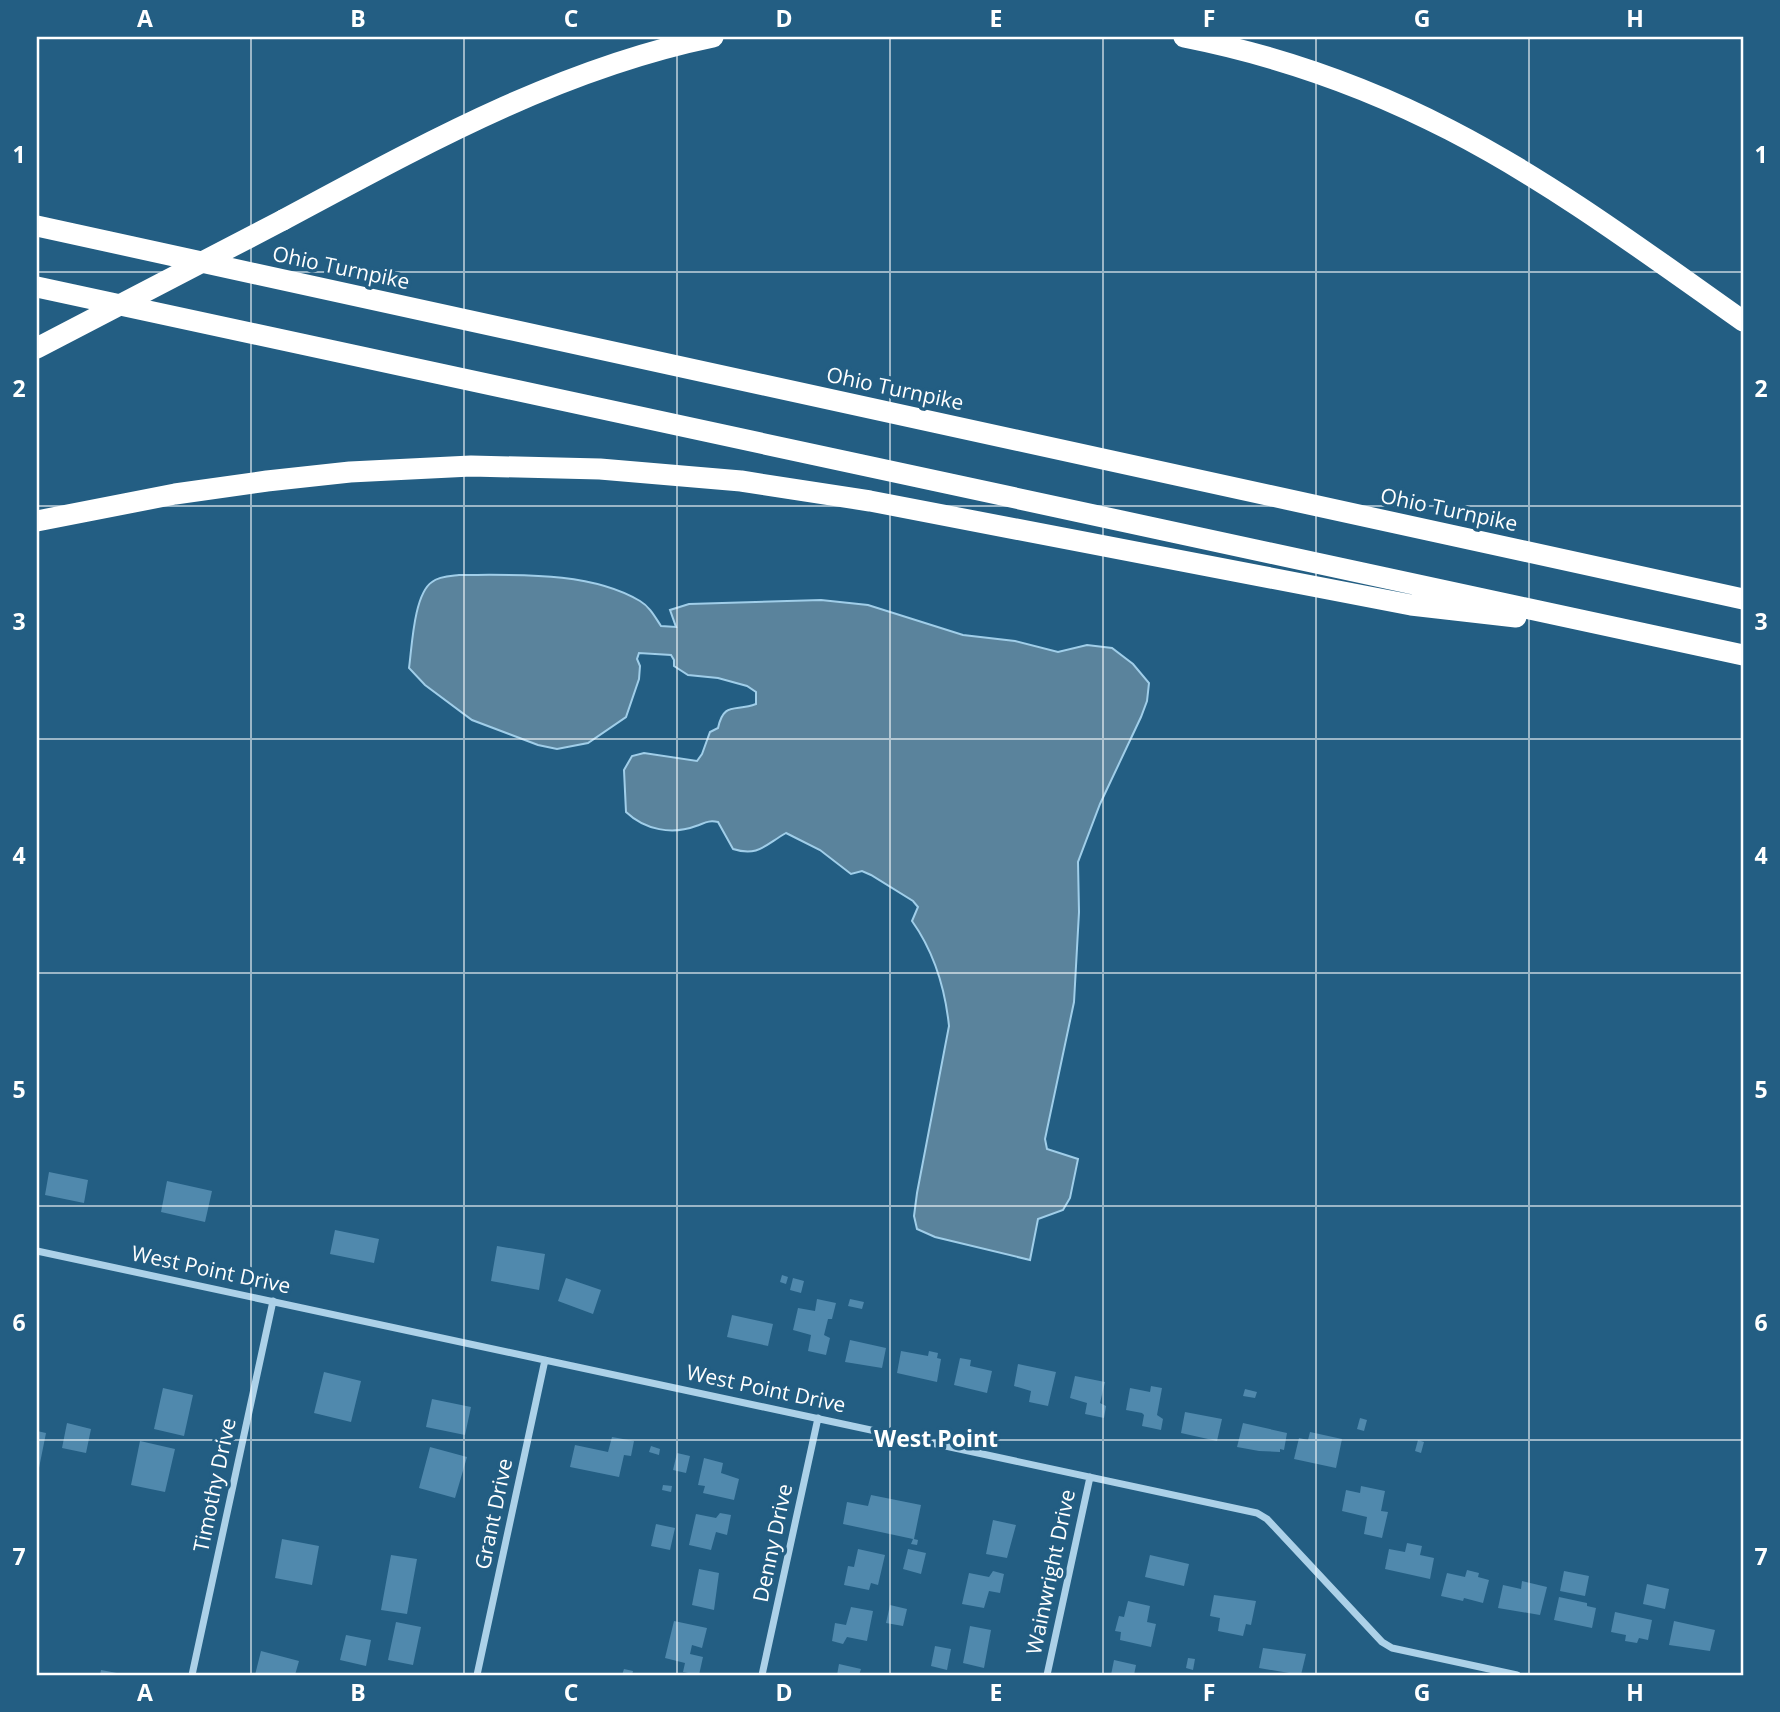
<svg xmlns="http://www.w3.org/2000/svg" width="1780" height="1712" font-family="'Open Sans',sans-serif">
<rect width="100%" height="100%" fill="#235e83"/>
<path fill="#5a839c" stroke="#a0cee9" stroke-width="2" d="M459 575C516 575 590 571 640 601 650 607 655 617 661 626L676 627 670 610 689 604 821 600 868 605 963 635 1015 641 1058 652 1087 645 1112 648 1133 664 1149 683 1147 701 1141 717 1100 804 1078 862 1079 912 1074 1002 1045 1139 1047 1149 1078 1159 1070 1198 1063 1210 1038 1219 1030 1260 935 1237 917 1229 914 1216 917 1193 949 1026C945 988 934 952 912 921L918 907 913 901 871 875 862 871 851 874 820 850 786 833C765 845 758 857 733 849L718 822C708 820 705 823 696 826 672 835 645 830 626 812L624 770 632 756 644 753 697 761 702 754 710 732 718 728C724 701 735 712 756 704V692L747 686 718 678 688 675 674 666V660L671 655 639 653 637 659 640 666 639 679 626 717 588 743 557 749 538 745 472 720 425 685 409 668C412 646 414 594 432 582 439 576 451 576 459 575Z"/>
<path fill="#5089ad" d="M49 1172 88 1180 84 1203 45 1195Z
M167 1181 212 1191 205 1222 161 1212Z
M335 1230 379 1239 374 1263 330 1254Z
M497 1246 545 1254 539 1290 491 1281Z
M782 1275 788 1277 786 1284 780 1282Z
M566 1278 601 1290 593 1314 558 1301Z
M793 1278 804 1281 801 1293 790 1290Z
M817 1299 836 1303 832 1319H828L824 1335 830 1338 826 1355 808 1351 811 1335 793 1330 798 1308 815 1311Z
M850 1299 864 1302 862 1309 848 1306Z
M732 1315 773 1324 768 1346 727 1337Z
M850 1340 886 1348 882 1368 845 1362Z
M901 1351 928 1356 929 1351 938 1353 937 1358 941 1359 937 1382 897 1373Z
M960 1358 971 1360 970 1366 992 1371 987 1393 954 1385Z
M1018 1364 1056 1372 1048 1406 1029 1402 1031 1391 1014 1386Z
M324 1372 361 1381 351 1422 314 1413Z
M1075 1376 1105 1382 1100 1403 1106 1406 1104 1418 1085 1414 1087 1403 1070 1398Z
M1151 1386 1162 1388 1157 1415 1163 1419 1161 1430 1142 1426 1144 1415 1142 1413 1126 1410 1130 1388 1150 1392Z
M163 1388 193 1395 184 1436 154 1429Z
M1245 1389 1257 1392 1255 1398 1243 1396Z
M432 1399 471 1407 465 1435 426 1427Z
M1185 1412 1222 1419 1217 1441 1181 1433Z
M1360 1418 1367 1420 1364 1431 1357 1429Z
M67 1423 91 1429 86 1453 62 1448Z
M1243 1423 1287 1433 1284 1450 1280 1449V1452L1259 1451 1237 1447Z
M37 1431 46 1433 38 1473H37Z
M1310 1432 1342 1439 1336 1468 1294 1459 1299 1438 1308 1440Z
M612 1437 634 1441 631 1456 624 1455 619 1477 570 1467 575 1445 608 1452Z
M1418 1440 1424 1442 1421 1453 1415 1451Z
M140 1441 175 1449 165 1492 131 1485Z
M651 1446 660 1449 659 1455 649 1452Z
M430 1447 467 1457 455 1498 419 1488Z
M677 1453 690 1456 686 1473 673 1470Z
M704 1458 723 1463 721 1473 739 1479 734 1500 703 1493 705 1486 698 1485Z
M663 1485 672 1486 671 1492 662 1490Z
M1361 1486 1385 1491 1381 1511 1388 1512 1382 1538 1364 1534 1367 1517 1342 1511 1346 1490 1360 1493Z
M871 1495 921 1505 914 1539 918 1540 917 1545 911 1544 913 1539 843 1524 847 1502 868 1506Z
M720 1513 731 1515 727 1535 716 1532 711 1550 689 1545 696 1514 716 1518Z
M993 1520 1016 1525 1007 1558 986 1554Z
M656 1524 675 1528 670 1550 651 1546Z
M282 1539 319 1546 312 1585 275 1578Z
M1407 1543 1422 1546 1420 1555 1434 1558 1430 1579 1385 1569 1389 1549 1405 1552Z
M858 1549 885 1555 878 1585 871 1583 869 1590 844 1585 848 1566 854 1567Z
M908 1549 926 1553 921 1574 903 1569Z
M391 1555 417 1559 407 1614 381 1610Z
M1150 1555 1189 1564 1184 1586 1145 1577Z
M699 1569 719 1573 714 1610 692 1605Z
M1467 1570 1479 1573 1478 1577 1489 1580 1483 1603 1464 1598 1463 1601 1441 1596 1447 1573 1465 1577Z
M993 1571 1004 1574 1000 1593 989 1591 984 1608 962 1604 969 1573 989 1577Z
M1564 1571 1589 1576 1585 1596 1560 1591Z
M1522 1581 1547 1587 1540 1615 1498 1608 1503 1585 1521 1589Z
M1647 1584 1669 1589 1665 1609 1643 1604Z
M1214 1595 1256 1601 1251 1625 1246 1624 1243 1636 1218 1631 1220 1618 1210 1616Z
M1559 1597 1587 1603V1606L1596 1608 1592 1628 1554 1620Z
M1128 1601 1150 1606 1147 1622 1156 1624 1151 1647 1120 1640 1121 1632 1115 1631 1119 1616 1124 1617Z
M890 1605 907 1609 903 1626 886 1623Z
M851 1607 873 1611 867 1641 847 1637 843 1644 832 1641 835 1623 846 1625Z
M1615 1612 1652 1620 1648 1640 1639 1638 1637 1643 1625 1641 1626 1635 1611 1632Z
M674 1621 707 1628 702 1648 692 1645 690 1654 703 1657 699 1675 683 1672 685 1663 665 1658Z
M1674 1621 1715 1630 1710 1651 1669 1645Z
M396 1622 421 1627 413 1665 388 1660Z
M970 1626 991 1630 984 1668 963 1663Z
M346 1635 371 1640 366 1666 340 1660Z
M935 1646 951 1649 947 1670 931 1666Z
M1263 1648 1306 1654 1301 1675 1259 1668Z
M261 1651 299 1661 295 1675H255Z
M1188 1658 1195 1659 1193 1670 1186 1668Z
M1114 1660 1136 1665 1134 1675H1111Z
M839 1664 861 1669 859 1675H837Z
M624 1669 633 1671 632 1675H622Z
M101 1670 122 1674V1675H100Z"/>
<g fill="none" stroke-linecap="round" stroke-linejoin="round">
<path stroke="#acd1e8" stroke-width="7" d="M37 1251 1257 1513 1267 1519 1382 1642 1392 1648 1517 1675
M192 1675 273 1301
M477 1675 545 1360
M762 1675 818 1418
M1047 1675 1090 1477"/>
<path stroke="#fff" stroke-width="21" d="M1184 37C1275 55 1367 87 1450 130 1553 183 1648 254 1743 321
M283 220C421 146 558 69 713 37
M37 226 1743 599
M37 287 1743 655
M37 521 175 494 267 481 350 472 471 466 600 469 741 481 870 501 1411 605 1516 617"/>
<path stroke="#fff" stroke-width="21" d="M37 348 283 220"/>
</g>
<path fill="none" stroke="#fff" stroke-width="2" stroke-opacity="0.55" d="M251 37V1675M464 37V1675M677 37V1675M890 37V1675M1103 37V1675M1316 37V1675M1529 37V1675M37 272H1743M37 506H1743M37 739H1743M37 973H1743M37 1206H1743M37 1440H1743"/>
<g text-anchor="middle" stroke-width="7" stroke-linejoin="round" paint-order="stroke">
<g font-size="21" fill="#fff" stroke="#235e83">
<text transform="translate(341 268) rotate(12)" y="7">Ohio Turnpike</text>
<text transform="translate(895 389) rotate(12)" y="7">Ohio Turnpike</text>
<text transform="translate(1449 510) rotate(12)" y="7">Ohio Turnpike</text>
<text transform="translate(211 1270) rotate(12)" y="7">West Point Drive</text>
<text transform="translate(766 1389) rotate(12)" y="7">West Point Drive</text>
<text transform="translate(215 1485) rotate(-78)" y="7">Timothy Drive</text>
<text transform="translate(494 1514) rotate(-78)" y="7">Grant Drive</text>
<text transform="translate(773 1543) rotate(-78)" y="7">Denny Drive</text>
<text transform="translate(1051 1572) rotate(-78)" y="7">Wainwright Drive</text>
</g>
<g font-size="23" font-weight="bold" fill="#fff" stroke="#235e83">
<text x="936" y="1447">West Point</text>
</g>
</g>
<rect width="1780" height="1712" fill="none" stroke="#235e83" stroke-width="77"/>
<rect x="38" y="38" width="1704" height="1636" fill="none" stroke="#fff" stroke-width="2.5"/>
<g font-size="23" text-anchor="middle" font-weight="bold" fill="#fff">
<text x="145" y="27">A</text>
<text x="358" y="27">B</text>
<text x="571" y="27">C</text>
<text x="784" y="27">D</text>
<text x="996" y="27">E</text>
<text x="1209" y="27">F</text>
<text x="1422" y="27">G</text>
<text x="1635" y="27">H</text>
<text x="19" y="163">1</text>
<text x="1761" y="163">1</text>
<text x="19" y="397">2</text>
<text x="1761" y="397">2</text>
<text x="19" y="630">3</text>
<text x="1761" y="630">3</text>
<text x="19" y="864">4</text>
<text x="1761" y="864">4</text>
<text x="19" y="1098">5</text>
<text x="1761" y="1098">5</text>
<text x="19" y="1331">6</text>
<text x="1761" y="1331">6</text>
<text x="19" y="1565">7</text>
<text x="1761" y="1565">7</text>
<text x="145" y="1701">A</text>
<text x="358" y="1701">B</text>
<text x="571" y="1701">C</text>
<text x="784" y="1701">D</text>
<text x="996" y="1701">E</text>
<text x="1209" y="1701">F</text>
<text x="1422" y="1701">G</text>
<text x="1635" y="1701">H</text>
</g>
</svg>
